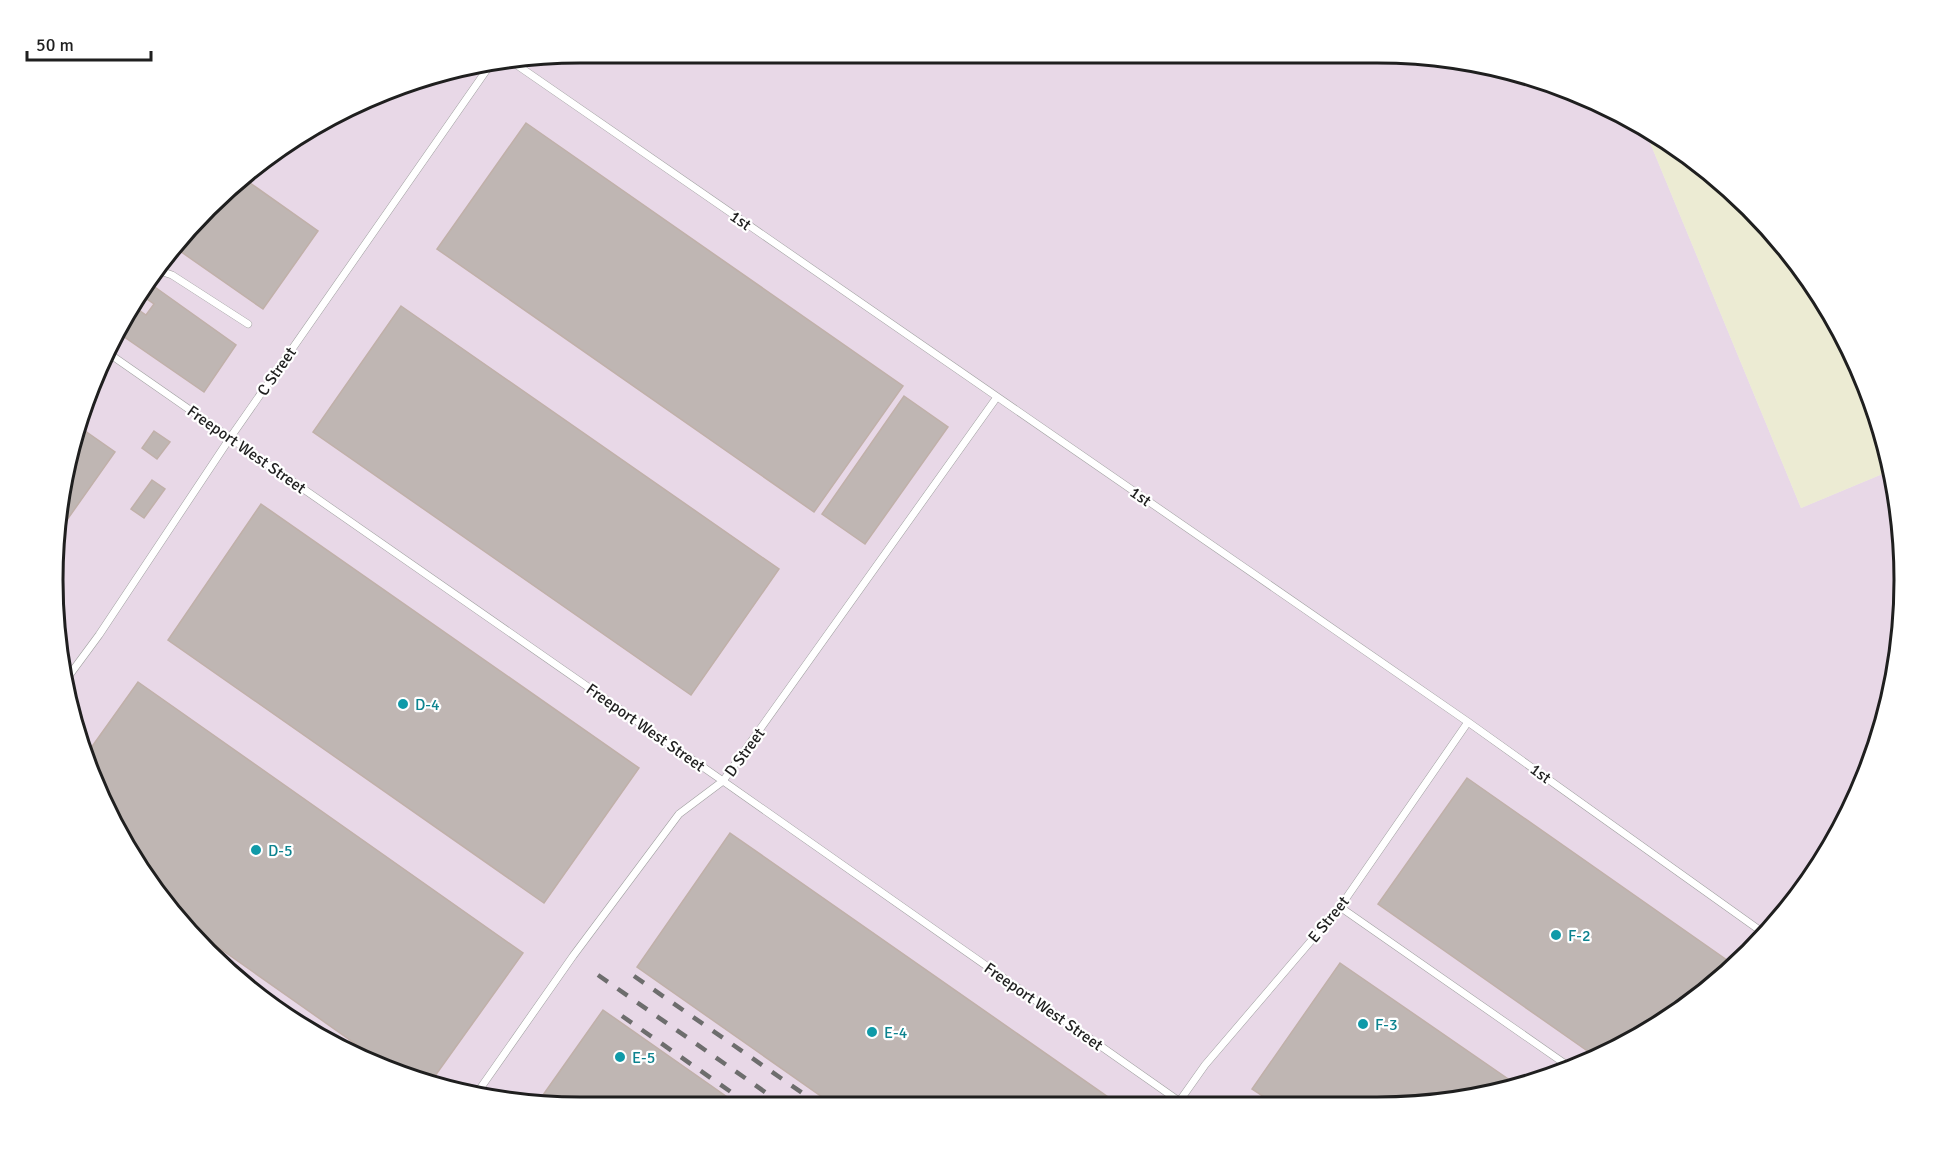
<svg xmlns="http://www.w3.org/2000/svg" width="1957" height="1160" font-family="Signika,sans-serif">
<rect width="100%" height="100%" fill="#efebe6"/>
<path fill="#e8d8e7" d="M580 53 1412 54 1546 80 1644 128 1801 508 1892 470 1894 477 1904 580 1894 683 1864 782 1816 873 1750 953 1641 1037 1546 1080 1412 1106H545L411 1080 287 1019 183 928 93 782 54 614 71 443 142 287 259 161 411 80Z"/>
<path fill="#ecebd3" d="M1644 128 1670 141 1750 207 1815 287 1864 378 1892 470 1801 508Z"/>
<path fill="#bfb6b3" stroke="#c0b0a9" stroke-width="1.5" d="M526 123 903 386 814 512 437 249Z
M243 178 318 231 263 309 177 249Z
M152 285 236 345 204 392 120 334 133 306 146 315 154 304 144 297Z
M401 306 779 569 691 695 313 432Z
M904 396 948 427 865 544 822 514Z
M78 426 115 452 62 527 71 443Z
M154 431 170 442 157 459 142 448Z
M152 480 165 489 144 518 131 509Z
M261 504 639 768 544 903 168 640Z
M138 682 523 953 430 1083 411 1080 394 1071 178 919 93 782 86 755Z
M1467 778 1734 965 1641 1037 1596 1057 1378 904Z
M730 833 1108 1097 1101 1106H835L637 967Z
M1340 963 1517 1085 1412 1106H1278L1252 1089Z
M603 1010 740 1106H545L536 1105Z"/>
<g fill="none" stroke-linecap="round" stroke-linejoin="round">
<g stroke="#a0a0a0" stroke-width="8">
<path id="service" d="M514 63 1468 722 1765 934
M157 270 172 275 248 324
M111 355 723 781 1186 1106
M68 677 99 635 230 438 488 68
M1340 907 1571 1068
M477 1093 573 956 679 814 723 781 997 397
M1176 1106 1205 1065 1340 907 1468 722"/>
</g>
<use href="#service" stroke="#fff" stroke-width="7"/>
<path stroke="#6d6d6d" stroke-width="4.5" stroke-dasharray="12 12" stroke-linecap="butt" d="M598 975 785 1106
M634 976 821 1106
M622 1016 751 1106"/>
</g>
<g fill="#0f9aa8" stroke="#fff" stroke-width="2">
<circle cx="403" cy="704" r="6"/>
<circle cx="256" cy="850" r="6"/>
<circle cx="1556" cy="935" r="6"/>
<circle cx="1363" cy="1024" r="6"/>
<circle cx="872" cy="1032" r="6"/>
<circle cx="620" cy="1057" r="6"/>
</g>
<g text-anchor="middle" stroke-width="4.5" stroke-linejoin="round" paint-order="stroke">
<g font-size="16" fill="#1f1f1f" stroke="#fff">
<text transform="translate(741 220) rotate(35)" y="6">1st</text>
<text transform="translate(276 371) rotate(-55)" y="6">C Street</text>
<text transform="translate(247 449) rotate(35)" y="6">Freeport West Street</text>
<text transform="translate(1141 496) rotate(35)" y="6">1st</text>
<text transform="translate(646 727) rotate(35)" y="6">Freeport West Street</text>
<text transform="translate(744 752) rotate(-54)" y="6">D Street</text>
<text transform="translate(1541 773) rotate(36)" y="6">1st</text>
<text transform="translate(1328 919) rotate(-51)" y="6">E Street</text>
<text transform="translate(1044 1006) rotate(35)" y="6">Freeport West Street</text>
</g>
<g font-size="16" fill="#0d838f" stroke="#fff" text-anchor="start">
<text x="415" y="710">D-4</text>
<text x="268" y="856">D-5</text>
<text x="1568" y="941">F-2</text>
<text x="1375" y="1030">F-3</text>
<text x="884" y="1038">E-4</text>
<text x="632" y="1063">E-5</text>
</g>
</g>
<path d="M0 0H1957V1160H0ZM580 63H1377A517 517 0 0 1 1894 580V580A517 517 0 0 1 1377 1097H580A517 517 0 0 1 63 580V580A517 517 0 0 1 580 63Z" fill="#fff" fill-rule="evenodd"/>
<path fill="none" stroke="#1f1f1f" stroke-width="3" d="M580 63H1377A517 517 0 0 1 1894 580V580A517 517 0 0 1 1377 1097H580A517 517 0 0 1 63 580V580A517 517 0 0 1 580 63Z"/>
<path d="M27 51v9h124v-9" fill="none" stroke="#1f1f1f" stroke-width="3"/>
<text x="36" y="51" font-size="18" fill="#1f1f1f" stroke="#ffffff" stroke-width="4.5" paint-order="stroke">50 m</text>
</svg>
